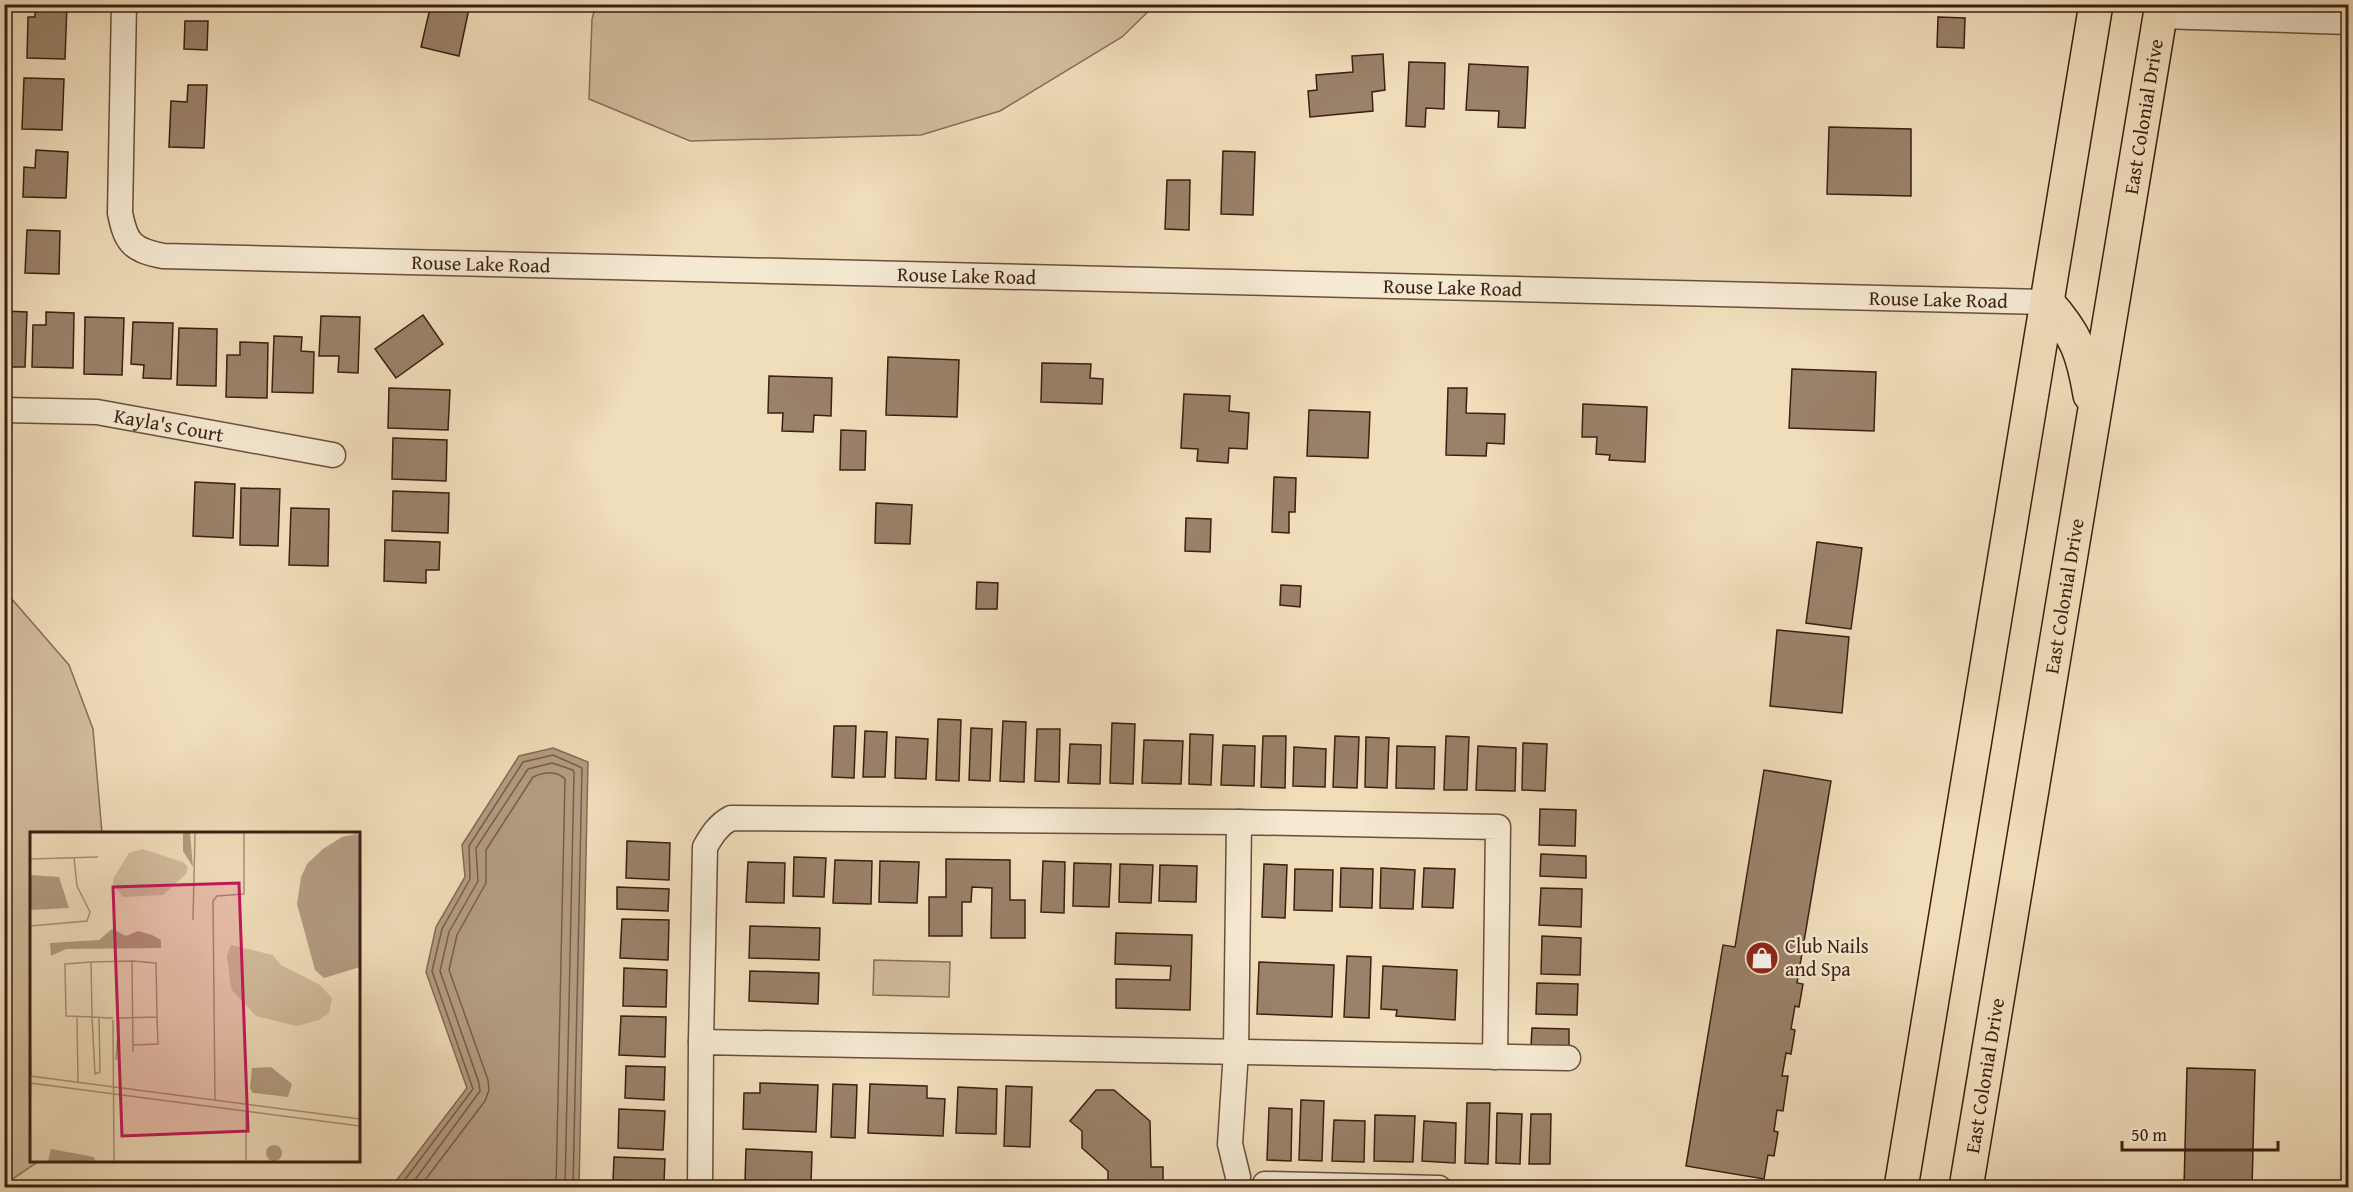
<svg xmlns="http://www.w3.org/2000/svg" width="2353" height="1192" font-family="'Gentium Book Plus',serif">
<rect width="100%" height="100%" fill="#f0ddba"/>
<filter id="stains"><feTurbulence type="fractalNoise" baseFrequency=".00333" numOctaves="4"/><feColorMatrix values="0 0 0 0 .2 0 0 0 0 .09 0 0 0 0 .02 0 0 0 .5 -.17"/></filter>
<radialGradient id="worn" r=".72"><stop offset=".6" stop-color="#630" stop-opacity="0"/><stop offset="1" stop-color="#630" stop-opacity=".3"/></radialGradient>
<path fill="#d2bd9d" stroke="#886e58" stroke-width="1.5" d="M596 5V4L1155 5 1122 37 1000 111 921 135 690 141 589 99 592 19Z
M4 590 69 665 93 729 102 833 32 834V1160L39 1161 5 1184Z
M874 960 950 962 949 997 873 995Z"/>
<path fill="#b39c81" stroke="#846a55" stroke-width="1.5" d="M553 748 588 762 579 1187H396V1181L467 1088 426 972 436 927 465 877 462 845 519 756Z"/>
<g fill="none" stroke-linecap="round" stroke-linejoin="round">
<path stroke="#785d4a" stroke-width="1.5" d="M402 1188 403 1182 473 1089 432 971 442 929 470 879 469 846 523 762 553 755 582 768 573 1188
M409 1188 480 1091 479 1083 440 971 449 932 478 881 476 848 528 769 552 763 573 770 574 773 565 1188
M419 1188 485 1101 489 1090 488 1080 449 970 457 935 486 883V850L533 777C544 772 556 770 565 779L556 1188"/>
</g>
<path fill="#9a8169" stroke="#3d1e12" stroke-width="1.5" d="M35 4H67L65 59 27 58 28 17H35Z
M431 4H470L459 56 421 47Z
M1938 17 1965 18 1964 48 1937 47Z
M185 21H208L207 50 184 49Z
M1383 54 1385 90 1372 92 1373 111 1310 117 1308 91 1317 90 1316 75 1353 72 1352 56Z
M1409 62 1445 63 1444 109 1426 108 1425 127 1406 126Z
M1469 64 1528 67 1525 128 1498 127 1499 111 1466 110Z
M24 78 64 79 62 130 22 129Z
M188 85H207L204 148 169 147 171 101 187 102Z
M1829 127 1911 129V196L1827 194Z
M36 150 68 152 66 198 23 197 24 167 35 168Z
M1223 151 1255 152 1253 215 1221 214Z
M1167 180H1190L1189 230 1165 229Z
M27 230 60 231 59 274 25 273Z
M4 311 27 312 25 367H4Z
M46 312 74 313 73 368 32 367 33 325H46Z
M423 315 443 344 396 378 375 349Z
M321 316 360 317 358 373 338 372 339 356H319Z
M85 317 124 318 122 375 84 374Z
M133 322 173 323 171 379 143 378 144 365 131 364Z
M179 328 217 329 216 386 177 385Z
M274 336 302 337 301 351 314 352 313 393 272 392Z
M240 342 268 343 267 398 226 397 227 355H240Z
M888 357 959 360 957 417 886 415Z
M1042 363 1091 364 1090 378 1103 379 1102 404 1041 402Z
M1792 369 1876 372 1874 431 1789 428Z
M769 376 832 378 831 416 814 415 813 432 782 431 783 413H768Z
M389 388 450 390 448 430 388 428Z
M1448 388H1467L1466 413 1505 414 1504 444 1487 443 1486 456 1446 455Z
M1184 394 1230 396 1229 411 1249 413 1247 449 1229 448 1228 463 1197 461 1198 449 1181 448Z
M1583 404 1647 407 1645 462 1609 460 1610 455 1596 454 1597 437H1582Z
M1309 410 1370 412 1368 458 1307 456Z
M841 430 866 431 865 470H840Z
M393 438 447 440 446 481 392 479Z
M1274 477 1296 478 1295 512H1289V533L1272 532Z
M195 482 235 484 233 538 193 536Z
M241 488 280 489 278 546 240 545Z
M393 491 449 493 448 533 392 531Z
M876 503 912 505 910 544 875 543Z
M291 508 329 509 328 566 289 565Z
M1186 518 1211 519 1210 552 1185 551Z
M385 540 440 542 439 570H426V583L384 581Z
M1817 542 1862 548 1851 629 1806 623Z
M977 582 998 583 997 609H976Z
M1281 585 1301 586 1300 607 1280 605Z
M1777 630 1849 637 1842 713 1770 706Z
M938 719 961 720 959 781 936 780Z
M1003 721 1026 722 1024 782 1000 781Z
M1112 723 1135 724 1133 784 1110 783Z
M834 726H856L854 778 832 777Z
M971 728 992 729 990 781 969 780Z
M1037 729H1060L1059 782 1035 781Z
M865 731 887 732 885 777H863Z
M1190 734 1213 735 1211 785 1189 784Z
M1263 736H1286L1285 788 1261 787Z
M1335 736 1359 737 1357 788 1333 787Z
M1446 736 1469 737 1467 790H1444Z
M896 737 928 739 926 779 895 778Z
M1366 737 1389 738 1387 788 1365 787Z
M1144 740 1183 741 1181 784 1142 783Z
M1523 743 1547 744 1545 791 1522 790Z
M1070 744 1101 745 1100 784 1068 783Z
M1223 745 1255 746 1254 786 1221 785Z
M1397 746 1435 747 1434 789 1396 788Z
M1478 746 1516 748 1515 791 1476 790Z
M1294 747 1326 749 1325 787 1293 786Z
M1764 770 1831 781 1797 983 1803 984 1799 1007 1795 1006 1791 1029 1795 1030 1791 1054 1786 1053 1782 1076H1788L1783 1111 1777 1110 1774 1131 1778 1132 1774 1156 1768 1155 1764 1179 1686 1166 1723 945 1735 947Z
M1540 809 1576 810 1575 846 1539 845Z
M627 841 670 843 669 880 626 878Z
M1541 854 1586 856V878L1540 876Z
M794 857 826 858 824 897 793 896Z
M946 859 1010 860V900H1025V938H991L992 888 972 887 971 902H962V936H929V897H946Z
M835 860 872 861 871 904 833 903Z
M880 861 919 862 917 903 879 902Z
M1043 861 1065 862 1064 913 1041 912Z
M748 862 785 863 784 903 746 902Z
M1074 863 1111 864 1109 907 1073 906Z
M1120 864 1153 865 1151 903 1119 902Z
M1264 864 1287 865 1285 918 1262 917Z
M1160 865 1197 866 1196 902 1159 901Z
M1341 868 1373 869 1372 908 1340 907Z
M1381 868 1415 870 1413 909 1380 908Z
M1424 868 1455 869 1453 908 1422 907Z
M1295 869 1333 870 1332 911 1294 910Z
M617 887 669 889 668 911 617 909Z
M1541 888 1582 889 1581 927 1539 925Z
M622 919 669 920 668 960 620 958Z
M750 926 820 928 819 960 749 958Z
M1116 933 1192 935 1190 1010 1116 1008V979L1170 980 1171 966 1115 964Z
M1542 936 1581 938 1580 975 1541 974Z
M1347 956 1371 957 1369 1018 1344 1017Z
M1259 962 1334 965 1332 1017 1257 1014Z
M1383 966 1457 970 1455 1020 1396 1016 1397 1010 1381 1009Z
M624 968 667 970 666 1007 623 1006Z
M750 971 819 973 818 1004 749 1001Z
M1537 983 1578 984 1577 1015 1536 1014Z
M621 1016 666 1017 665 1057 619 1055Z
M1532 1028 1569 1029V1046H1531Z
M626 1066 665 1067 664 1100 625 1098Z
M2187 1068 2255 1070 2252 1188H2184Z
M760 1083 818 1085 816 1132 743 1129 744 1093H760Z
M833 1084 857 1085 855 1138 831 1137Z
M870 1084 927 1086V1098L945 1099 943 1136 868 1133Z
M1006 1086 1032 1087 1030 1147 1004 1146Z
M958 1087 997 1089 996 1134 956 1133Z
M1096 1090H1114L1150 1121 1151 1167H1163V1188H1108V1171L1082 1148V1131L1070 1121Z
M1301 1100 1324 1101 1322 1161 1299 1160Z
M1467 1103H1490L1488 1164 1465 1163Z
M1269 1108 1292 1109 1291 1161 1267 1160Z
M619 1109 665 1111 663 1150 618 1148Z
M1497 1113 1522 1114 1520 1164 1496 1163Z
M1531 1114H1551L1550 1164H1529Z
M1375 1115 1415 1116 1413 1162 1374 1161Z
M1334 1120 1365 1121 1364 1162 1332 1161Z
M1424 1121 1456 1123 1455 1163 1422 1161Z
M746 1149 812 1152 811 1183 745 1181Z
M614 1157 665 1159 664 1182 613 1180Z"/>
<g fill="none" stroke-linecap="round" stroke-linejoin="round">
<g stroke="#6a4e3c" stroke-width="27">
<g id="street">
<path id="s1" d="M124 4 120 213C126 243 132 250 163 256L2047 302"/>
<path d="M2160 16 2348 22"/>
<path id="s2" d="M4 410 97 412 333 455"/>
<path d="M701 1042 705 847C712 835 718 825 731 818L1239 822"/>
<path d="M1238 1177 1230 1144 1236 1051 1239 822 1498 827 1495 1057"/>
<path d="M1265 1184 1439 1188"/>
<path d="M700 1188 701 1042 1568 1058"/>
</g>
</g>
<g stroke="#3d1e12" stroke-width="36">
<g id="highway">
<path d="M2047 302C2076 334 2083 353 2090 395"/>
<path d="M1901 1188 2096 4"/>
<path id="s3" d="M1966 1188 2162 4"/>
</g>
</g>
<use href="#street" stroke="#f5e9d2" stroke-width="24"/>
<use href="#highway" stroke="#f0ddba" stroke-width="33"/>
</g>
<defs>
<g id="shop-disc" transform="scale(1.725)"><circle r="9.5" fill="#8f2418" stroke="#f5e9d2"/><path d="M-5-2.5h2.3a2.7 3.5 0 0 1 5.4 0H5L5.5 6h-11ZM-1.5-2.5h3a1.5 2.3 0 0 0-3 0Z" fill="#fff"/></g>
</defs>
<g fill-rule="evenodd">
<use href="#shop-disc" x="1762" y="958"/>
</g>
<g text-anchor="middle" stroke-width="4.5" stroke-linejoin="round" paint-order="stroke">
<g font-size="20" fill="#3d1e12" stroke="#f5e9d2">
<text dy="7" stroke="none"><textPath href="#s3" startOffset="1086">East Colonial Drive</textPath></text>
<text dy="7" stroke="none"><textPath href="#s1" startOffset="594">Rouse Lake Road</textPath></text>
<text dy="7" stroke="none"><textPath href="#s1" startOffset="1080">Rouse Lake Road</textPath></text>
<text dy="7" stroke="none"><textPath href="#s1" startOffset="1566">Rouse Lake Road</textPath></text>
<text dy="7" stroke="none"><textPath href="#s1" startOffset="2052">Rouse Lake Road</textPath></text>
<text dy="7" stroke="none"><textPath href="#s2" startOffset="166">Kayla's Court</textPath></text>
<text dy="7" stroke="none"><textPath href="#s3" startOffset="600">East Colonial Drive</textPath></text>
<text dy="7" stroke="none"><textPath href="#s3" startOffset="114">East Colonial Drive</textPath></text>
</g>
<g font-size="20" fill="#3d1e12" stroke="#f5e9d2" text-anchor="start">
<text x="1785" y="953">Club Nails<tspan x="1785" dy="23">and Spa</tspan></text>
</g>
</g>
<g transform="translate(30 832)">
<rect width="330" height="330" fill="#f0ddba"/>
<path d="M112 17 153 30 158 35 156 42 133 63 93 65 83 53V47L99 21ZM201 113 243 123 251 133 290 153 302 166 299 181 289 188 267 194 226 184 201 157 197 124Z" fill="#d2bd9d"/>
<path d="M153 1H160L163 35 153 19ZM326 2 330 3V135L294 146 285 138 267 72 271 45 277 32 293 17 312 5ZM0 43 29 45 39 76 0 78ZM82 97 96 104 108 99 122 103 131 108V116L36 117 21 124 20 111 69 108ZM241 235 262 252 258 265 223 261 220 256 222 236ZM236 321a8 8 0 1 1 16 0a8 8 0 1 1-16 0ZM21 317 64 325 65 329H18Z" fill="#b39c81"/>
<path fill="none" stroke="#a89177" stroke-width="1.5" d="M0 27 68 25M163 88 165 1M0 94 57 89 60 80 47 54 44 26M102 129 126 131 127 185M61 130 35 132 36 184 62 185 61 130 102 129 103 220M47 186 48 251M69 186 70 240 65 242 62 185 80 186H83M89 186 127 185 128 212 103 213M83 188 84 329M0 205 1 244M86 228 89 189M0 244 330 287M0 251 330 294M185 268 183 69 187 64 214 62V1M216 279V329"/>
<path fill="#c2185b" fill-opacity="0.15" stroke="#c2185b" stroke-width="3" d="M209 51 218 299 92 304 83 55Z"/>
<rect width="330" height="330" fill="none" stroke="#3d1e12" stroke-width="3"/>
</g>
<rect width="2353" height="1192" fill="none" stroke="#f0ddba" stroke-width="24"/>
<rect x="6" y="6" width="2341" height="1180" fill="none" stroke="#3d1e12" stroke-width="3"/>
<rect x="12" y="12" width="2329" height="1168" fill="none" stroke="#3d1e12" stroke-width="1.5"/>
<path d="M2122 1141v9h156v-9" fill="none" stroke="#3d1e12" stroke-width="3"/>
<text x="2131" y="1141" font-size="18" fill="#3d1e12" stroke="#f5e9d2" stroke-width="4.5" paint-order="stroke">50 m</text>
<rect width="100%" height="100%" filter="url(#stains)"/>
<rect width="100%" height="100%" fill="url(#worn)"/>
</svg>
